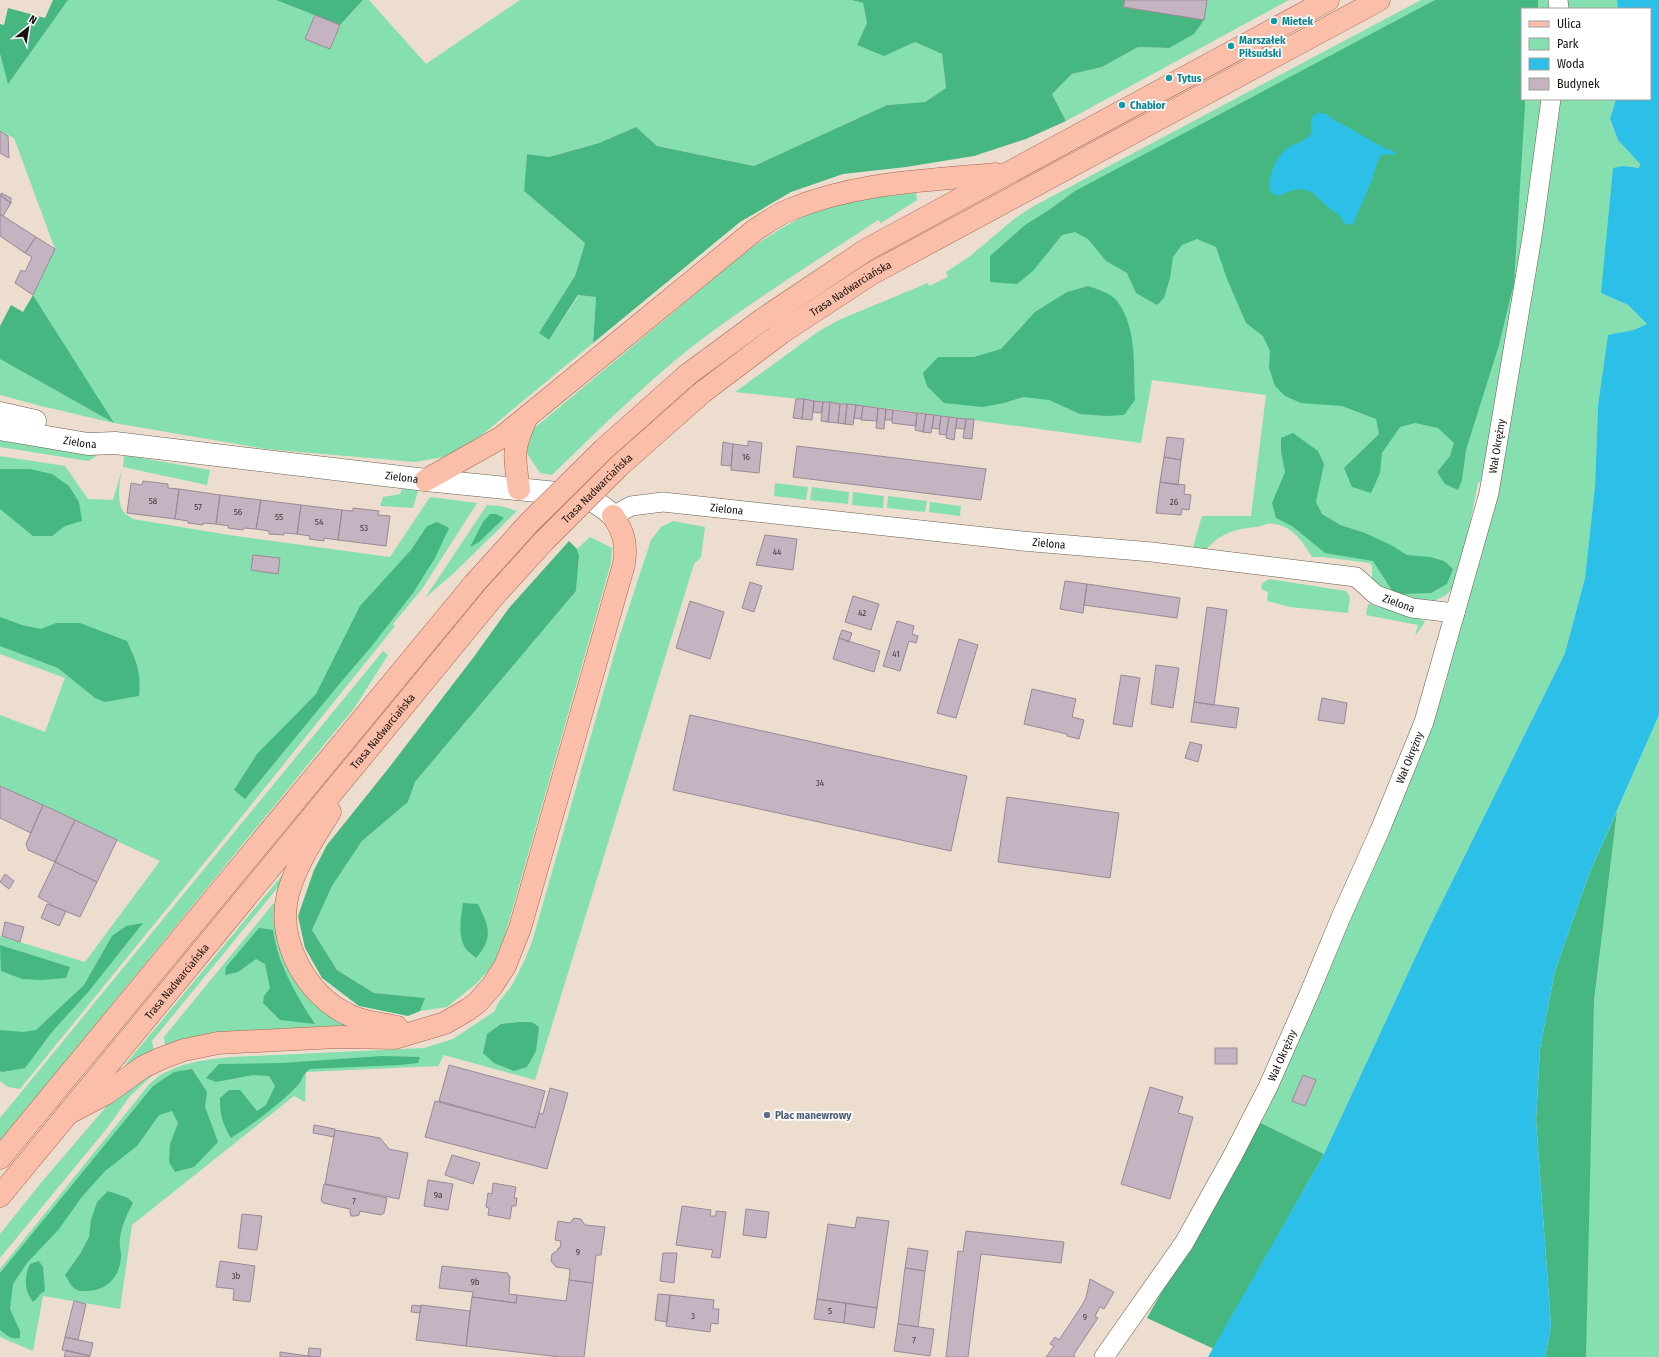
<svg xmlns="http://www.w3.org/2000/svg" width="1659" height="1357" font-family="'Fira Sans Condensed',sans-serif">
<rect width="100%" height="100%" fill="#ecddce"/>
<path fill="#85dfaf" d="M68 0H276L315 15 305 39 330 49 340 25 363 0H369L426 64 520 0H851L863 3 867 23 857 45 884 55 915 42 942 54 946 88 925 102 887 105 754 166 657 146 636 127 599 143 549 157 527 154 524 191 585 243 575 276 540 333 549 340 579 295 596 297 593 343 483 434 449 456 415 462 266 449 114 423 41 406 0 395V359L113 422 33 295 55 249 14 138 0 131V54L8 83Z
M1125 0H1289L1066 121 1052 94 1072 74 1102 67 1138 47 1169 48 1204 21 1123 7Z
M1421 0H1617L1618 9H1522V99H1616L1610 120 1618 140 1640 164 1639 168 1624 166 1601 293 1628 305 1647 324 1635 330 1608 336 1598 405 1595 486 1585 578 1565 653 1429 928 1324 1154 1257 1121 1305 1023 1409 784 1445 687 1493 472 1478 483 1460 573 1452 589 1445 596 1434 601H1393L1372 579V566L1370 563 1323 557H1312C1303 543 1296 530 1279 525 1275 524 1270 523 1267 524 1262 525 1259 527 1255 527 1234 529 1219 534 1206 550L1193 547 1202 516H1251L1266 395 1152 380 1141 443 893 409 735 392 819 331 841 319 928 283 929 286 948 277 946 272 969 257 1014 219 1032 207Z
M916 193 917 200 881 223 878 220C827 254 774 287 724 323 661 367 607 422 552 475L540 473 524 449 532 430 747 251C774 232 802 214 834 205 860 198 889 196 916 193Z
M0 435 97 451 96 456 89 461 0 447Z
M124 455 210 470 207 485 123 467Z
M0 456 65 466 88 499 113 500 122 470C120 481 116 500 123 511 125 514 130 517 133 519L229 535 390 557 430 497 477 503 422 589 393 624 395 626 226 836 20 1089 8 1087 0 1081V936L85 962 160 861 0 787V715L45 732 65 678 0 654Z
M775 483 808 487 806 500 774 496Z
M812 487 849 492 848 504 810 500Z
M402 489 418 491 413 508 380 506 383 497 400 494Z
M853 492 884 496 883 508 852 505Z
M888 496 927 501 925 512 887 508Z
M930 502 961 506 960 516 929 512Z
M487 505 501 506 517 511 455 572 425 598Z
M673 521 705 527 701 557 694 564 535 1080 444 1055 438 1066 306 1072 305 1102 294 1096 132 1225 120 1309 43 1296 33 1351 0 1337V1269L135 1102C141 1095 146 1086 154 1080 175 1063 204 1060 231 1057L424 1048 453 1039 495 1011C497 1001 507 993 512 985 520 971 526 957 532 942L618 641 651 540 661 527Z
M590 537 612 548 611 563 505 935 493 965 477 983 447 1007 420 1011 424 998 374 993 337 970 312 930 332 886 362 841 408 802 415 782 576 591 579 556 577 549Z
M1269 579 1346 591 1350 597 1348 613 1290 607 1267 601 1268 592 1261 589 1262 584Z
M1368 604 1418 617 1425 622 1415 636 1418 625 1366 615Z
M383 651 388 655 355 707 0 1141V1118Z
M1659 715V1357H1556L1557 1315 1617 811Z
M284 873 279 886 152 1041 154 1051 124 1066Z
M273 904H277C279 921 279 940 283 956 292 990 321 1012 351 1028L229 1031 211 1033 165 1046 164 1037Z
M156 1072 130 1096 108 1127 0 1258V1234L40 1184 118 1093Z"/>
<path fill="#47b782" d="M53 0H68L8 84 0 54V24L4 25 8 8 45 18Z
M276 0H363L340 25Z
M851 0H1125L1124 7 1204 20 1194 34 1169 48 1138 47 1102 67 1072 74 1052 94 1066 121 1026 139 974 156 906 167 843 174 791 192 740 222 593 343 596 297 578 295 549 340 539 333 575 276 585 243 524 191 527 154 549 157 599 143 636 127 657 146 754 166 887 105 925 102 946 88 942 54 915 42 884 56 857 45 867 23 863 3Z
M1435 0H1538V9H1522V99H1525V105L1514 283 1499 345 1466 450 1462 480 1458 490 1445 484 1437 472 1450 456 1454 443 1438 428 1415 423 1400 427 1382 453 1380 473 1371 493 1352 487 1344 468 1379 434 1376 419 1342 406 1301 403 1285 396 1275 386 1269 368 1270 351 1263 336 1246 323 1227 279 1216 247 1197 239 1182 245 1173 257 1170 278 1164 298 1157 305 1136 293 1127 273 1106 261 1088 239 1075 232 1062 235 1033 271 1017 284 990 282V256L1025 225 1049 210 1075 191Z
M1088 286C1097 289 1111 293 1117 301 1138 329 1133 367 1135 400L1124 415 1106 416 1080 414 1049 400 1023 397 1004 403 983 407 944 403 927 386 923 373 938 357H974L1001 349 1035 312 1067 292Z
M33 295 114 423 0 359V326L11 305 23 312Z
M1293 433 1318 451 1324 464 1316 502 1322 514 1340 525 1365 533 1391 545 1407 555 1430 557 1444 561 1453 569 1447 584 1431 593 1401 594 1393 592 1373 561 1325 553 1292 526 1276 518 1272 503 1285 472 1281 451V438Z
M0 469H30L52 474 69 486 79 502 82 521 65 526 52 536H33L0 509Z
M490 514H496L504 518 479 542 470 547 483 522Z
M437 522 449 528 435 558 413 593 371 647 341 682 245 799 234 790 257 754 316 694 360 606 411 550 427 526Z
M569 541 577 549 579 556 576 591 415 782 408 802 362 841 332 886 312 930 337 970 374 993 425 998 420 1011 408 1016 359 1006 322 978 305 948 298 916 314 870 327 845 388 769 473 658 509 608Z
M0 617 22 625 41 629 56 623H80L127 641C137 663 141 671 139 696L105 702 95 698 58 668 0 646Z
M1617 811 1594 1002 1586 1357H1545L1551 1326 1536 1120 1540 1048 1555 971 1589 874Z
M463 903 478 904C489 927 494 937 476 958 473 955 468 952 466 949 457 936 461 917 463 903Z
M143 923 89 991 52 1032 25 1068 2 1072 0 1071V1030L23 1032 36 1030 84 985 112 936 126 926Z
M259 928 273 930C278 965 296 995 315 1024L280 1020 263 1003 264 996 270 988 265 964 256 959 238 972 225 975 226 967Z
M0 945 70 967 66 978 41 980 22 979 1 971Z
M519 1022H532L539 1027 536 1051 527 1067 514 1071 494 1063 483 1053 487 1034 501 1024Z
M382 1056 420 1057 418 1063 400 1065 310 1069C300 1076 304 1080 297 1086 279 1105 253 1124 231 1138 222 1123 220 1115 220 1098L229 1090H240L257 1111 266 1105 275 1086 269 1076 253 1075 216 1082 206 1078 219 1064 282 1063Z
M192 1069 207 1092 205 1107 218 1142 194 1167 175 1172 169 1162 170 1144 178 1123 172 1111 159 1115 137 1146 105 1171 81 1198 59 1229 27 1263 13 1284 10 1309 20 1331V1338C12 1340 6 1335 0 1330V1273L153 1086 174 1072Z
M1257 1121 1324 1154 1214 1349 1147 1318Z
M108 1191 128 1198 133 1203C127 1214 122 1225 120 1238 119 1244 121 1250 121 1257 120 1276 108 1290 88 1291 74 1292 72 1287 65 1275L80 1254 89 1237 91 1220 97 1202Z
M39 1261 43 1267 45 1291C38 1294 38 1299 33 1302 24 1290 24 1277 30 1264Z"/>
<path fill="#2cc0e9" d="M1617 0H1659V715L1589 874 1555 971 1540 1048 1536 1120 1551 1326 1545 1357H1208L1324 1154 1429 928 1565 653 1585 578 1595 486 1598 405 1608 335 1634 330 1647 324 1628 305 1601 293 1613 168 1624 166 1639 168 1640 164 1618 140 1610 119 1616 99H1650V9H1618Z
M1317 113C1323 113 1327 113 1331 118L1386 149 1391 150 1396 154C1392 156 1385 153 1381 156 1377 160 1376 168 1374 173 1369 191 1359 206 1354 223 1350 226 1347 225 1343 222L1342 218 1322 202 1312 192 1302 189 1293 190 1278 196 1272 193 1269 188C1270 172 1276 155 1291 146 1297 143 1306 141 1310 135 1315 128 1305 121 1317 113Z"/>
<path fill="#c4b3c1" stroke="#9a8996" d="M1125 0H1207L1204 20 1123 7Z
M315 15 340 25 330 49 305 39Z
M0 131 8 136 9 158 0 153Z
M1 193 11 198V203L1 196Z
M0 195 11 203 3 216 0 214Z
M0 214 36 237 25 253 0 236Z
M36 237 55 249 33 295 15 283 21 270 25 272 32 257 25 253Z
M796 399H804L802 419 793 418Z
M804 399 814 401 812 420 802 419Z
M814 401 823 402 821 413 813 412Z
M823 402H830L828 422 821 421Z
M830 402 840 404 838 423 828 422Z
M840 404H847L845 424 838 423Z
M847 404 856 405 853 425 845 424Z
M856 405 863 406 861 419 854 418Z
M863 406 878 408 877 421 861 420Z
M878 408 886 409 884 429 876 428Z
M886 409 893 410 892 420H885Z
M893 410 917 413 916 426 892 423Z
M917 413 926 414 923 432 915 430Z
M926 414 934 415 931 433 923 432Z
M934 415 941 416 939 429 932 428Z
M941 416 949 417 946 435 939 434Z
M949 417 957 418 954 440 946 438Z
M957 418 966 419 965 429 956 428Z
M966 419H974L972 439 963 438Z
M1167 437 1184 439 1181 460 1164 457Z
M748 441 762 443 759 473 731 470 733 444 748 446Z
M723 442 733 444 731 466 721 465Z
M797 446 986 469 981 500 793 477Z
M1164 457 1181 460 1178 485 1160 482Z
M143 481 168 484V488L179 489 175 519 127 513 131 483 142 485Z
M1160 482 1185 485 1184 494 1191 495 1189 510 1182 509 1181 515 1156 513Z
M179 489 220 495 216 524 203 523V525L188 523V521L175 519Z
M220 495 261 500 256 529 244 528 243 530 228 528 229 526 216 524Z
M261 500 301 505 297 534 284 533V535L269 534V531L256 529Z
M301 505 342 510 338 540 324 538V541L309 539 310 536 297 534Z
M353 508 379 511 378 515 390 516 386 546 338 540 342 510 353 511Z
M765 535 797 539 793 570 756 565Z
M253 555 280 558 278 574 251 570Z
M1065 581 1087 584 1083 613 1060 609Z
M750 582 762 586 754 612 742 608Z
M1087 584 1180 598 1177 618 1084 605Z
M853 596 879 604 871 630 845 622Z
M690 601 724 612 710 659 676 648Z
M1207 607 1227 610 1214 705 1194 702Z
M897 621 914 626 912 634 918 636 916 643 909 641 900 671 883 666Z
M842 630 852 633 849 642 839 638Z
M839 638 880 651 874 672 833 659Z
M959 639 978 645 956 718 937 713Z
M1156 665 1179 668 1173 708 1151 704Z
M1121 675 1140 678 1132 727 1113 724Z
M1032 689 1076 699 1072 717 1084 720 1079 739 1067 736V734L1024 724Z
M1322 698 1347 703 1344 724 1318 720Z
M1194 702 1239 708 1236 728 1191 722Z
M690 715 967 776 951 851 673 790Z
M1190 742 1202 745 1198 762 1185 758Z
M0 786 43 805 31 833 0 818Z
M1007 797 1119 813 1110 878 998 862Z
M43 805 75 820 55 862 28 850 26 844Z
M75 820 117 840 97 882 55 862Z
M55 862 97 882 80 917 50 905 51 904 38 897Z
M5 874 14 881 9 889 0 882Z
M47 904 66 911 59 926 41 918Z
M5 922 24 927 20 942 2 936Z
M1215 1048H1237V1064H1215Z
M449 1065 545 1091 535 1128 439 1101Z
M1303 1075 1316 1080 1305 1106 1292 1101Z
M1150 1087 1183 1097 1178 1113 1193 1117 1170 1199 1121 1184Z
M550 1088 568 1093 547 1169 425 1137 435 1101 535 1128 539 1113 543 1114Z
M314 1125 335 1129 334 1137 313 1133Z
M335 1130 380 1138 389 1149 408 1153 399 1199 325 1184Z
M452 1155 480 1163 473 1184 445 1175Z
M428 1180 453 1184 448 1210 424 1206Z
M493 1183 516 1187 514 1198H517L516 1206H512L510 1219 488 1215 489 1208 486 1207 488 1193 492 1194Z
M324 1184 387 1198 384 1213 381 1215 360 1211 359 1215 356 1216H351L350 1212V1209L323 1203 321 1200Z
M682 1206 711 1210 710 1216H716V1211L726 1212 720 1258 711 1257 713 1250 676 1245Z
M746 1209 769 1212 766 1238 743 1235Z
M242 1214 262 1216 257 1250 238 1248Z
M857 1217 889 1221 877 1308 817 1299 828 1224 855 1228Z
M574 1218 581 1219 585 1225 605 1227 601 1255H596L593 1283 569 1280 570 1269 556 1267 551 1261 552 1254 558 1250V1248H560L561 1241 555 1240 558 1221 570 1223Z
M966 1231 1064 1242 1061 1263 981 1254 968 1357H946L958 1251 963 1252Z
M908 1248 928 1251 925 1271 905 1268Z
M663 1253H677L674 1283 660 1281Z
M220 1261 255 1266 250 1302 233 1300 234 1289 216 1287Z
M442 1266 508 1273V1276H510L509 1294 517 1295 516 1303 472 1297 473 1292 439 1288Z
M905 1268 925 1271 918 1327 898 1324Z
M1090 1279 1114 1292 1104 1309 1100 1307 1095 1316 1098 1318 1074 1354 1075 1357H1046L1054 1346 1050 1344 1055 1337 1059 1340 1081 1307 1086 1298Z
M569 1280 593 1283 584 1357H560L466 1346 472 1297 516 1303 517 1295 566 1301Z
M658 1294 670 1295 667 1322 655 1320Z
M670 1295 714 1300 713 1309H719L718 1324 711 1323 710 1332 666 1326Z
M817 1299 846 1303 844 1323 814 1319Z
M74 1301 86 1304 78 1340 65 1337Z
M846 1303 877 1308 874 1328 844 1323Z
M412 1305 421 1306 420 1313 411 1312Z
M421 1305 470 1311 466 1346 416 1340Z
M898 1324 934 1329 930 1356 894 1351Z
M65 1337 93 1343 90 1356 62 1350Z
M309 1348 321 1349 320 1357 308 1356Z
M66 1350 90 1356 89 1357H64Z
M280 1352 308 1356 316 1357H280Z"/>
<g fill="none" stroke-linecap="round" stroke-linejoin="round">
<g stroke="#6a5d4f" stroke-width="20">
<g id="street">
<path d="M1558 0 1559 9"/>
<path id="s1" d="M613 516 631 506 663 502 1022 541 1152 552 1356 577 1376 595 1412 608 1455 613"/>
<path id="s2" d="M1104 1357 1184 1243 1233 1155 1268 1087 1309 994 1341 917 1380 830 1424 722 1489 493 1533 231 1551 99"/>
</g>
</g>
<g stroke="#6a5d4f" stroke-width="23">
<g id="secondary">
<path d="M0 413 35 421"/>
<path id="s3" d="M0 429 88 444 115 443 426 480 577 495C592 500 602 505 613 516"/>
</g>
</g>
<g stroke="#a9664d" stroke-width="23">
<g id="primary">
<path d="M687 375 763 319 866 250 1328 0"/>
<path id="s4" d="M704 391 781 333 871 274 1379 0"/>
<path d="M426 480 502 437 755 230C766 223 777 215 789 210 856 182 925 181 996 174"/>
<path d="M519 489C514 456 512 450 526 419"/>
<path d="M330 812C314 838 296 864 288 894 276 940 306 994 347 1014 363 1023 380 1023 397 1027"/>
<path d="M67 1114 107 1093 143 1067 162 1058 184 1050 218 1043 338 1037 395 1038 445 1023 469 1009 478 1002 492 986 505 966 520 928 624 564C627 545 624 532 613 516"/>
<path d="M0 1158 474 584"/>
<path id="s5" d="M0 1196 494 596"/>
</g>
</g>
<use href="#street" stroke="#fff" stroke-width="19"/>
<use href="#secondary" stroke="#fff" stroke-width="22"/>
<use href="#primary" stroke="#fabea9" stroke-width="22"/>
<g stroke="#a9664d" stroke-width="23" stroke-linecap="butt">
<g id="primary-bridge">
<path d="M474 584 529 523 604 449 687 375"/>
<path id="s6" d="M494 596 544 541 618 467 704 391"/>
</g>
</g>
<use href="#primary-bridge" stroke="#fabea9" stroke-width="22"/>
</g>
<g fill="#0f9aa8" stroke="#fff" stroke-width="1.5">
<circle cx="1274" cy="21" r="4"/>
<circle cx="1231" cy="46" r="4"/>
<circle cx="1169" cy="78" r="4"/>
<circle cx="1122" cy="105" r="4"/>
</g>
<circle fill="#5c6f8a" stroke="#fff" stroke-width="1.5" cx="767" cy="1115" r="4"/>
<g text-anchor="middle" stroke-width="3.5" stroke-linejoin="round" paint-order="stroke">
<g font-size="9" fill="#423a3a">
<text x="746" y="460">16</text>
<text x="153" y="504">58</text>
<text x="1174" y="505">26</text>
<text x="198" y="510">57</text>
<text x="238" y="515">56</text>
<text x="279" y="520">55</text>
<text x="319" y="525">54</text>
<text x="364" y="531">53</text>
<text x="777" y="555">44</text>
<text x="862" y="616">42</text>
<text x="896" y="657">41</text>
<text x="820" y="786">34</text>
<text x="438" y="1198">9a</text>
<text x="354" y="1204">7</text>
<text x="578" y="1255">9</text>
<text x="236" y="1279">3b</text>
<text x="475" y="1285">9b</text>
<text x="830" y="1314">5</text>
<text x="693" y="1319">3</text>
<text x="1085" y="1320">9</text>
<text x="914" y="1343">7</text>
</g>
<g font-size="11" font-weight="bold" fill="#0d838f" stroke="#fff" text-anchor="start">
<text x="1282" y="25">Mietek</text>
<text x="1239" y="44">Marszałek<tspan x="1239" dy="13">Piłsudski</tspan></text>
<text x="1177" y="82">Tytus</text>
<text x="1130" y="109">Chabior</text>
</g>
<g font-size="11" fill="#17120d" stroke="#fff">
<text dy="4" stroke="none"><textPath href="#s4" startOffset="179">Trasa Nadwarciańska</textPath></text>
<text dy="4" stroke="none"><textPath href="#s3" startOffset="81">Zielona</textPath></text>
<text dy="4" stroke="none"><textPath href="#s2" startOffset="999">Wał Okrężny</textPath></text>
<text dy="4" stroke="none"><textPath href="#s3" startOffset="405">Zielona</textPath></text>
<text dy="4" stroke="none"><textPath href="#s6" startOffset="149">Trasa Nadwarciańska</textPath></text>
<text dy="4" stroke="none"><textPath href="#s1" startOffset="117">Zielona</textPath></text>
<text dy="4" stroke="none"><textPath href="#s1" startOffset="441">Zielona</textPath></text>
<text dy="4" stroke="none"><textPath href="#s1" startOffset="801">Zielona</textPath></text>
<text dy="4" stroke="none"><textPath href="#s5" startOffset="602">Trasa Nadwarciańska</textPath></text>
<text dy="4" stroke="none"><textPath href="#s2" startOffset="675">Wał Okrężny</textPath></text>
<text dy="4" stroke="none"><textPath href="#s5" startOffset="278">Trasa Nadwarciańska</textPath></text>
<text dy="4" stroke="none"><textPath href="#s2" startOffset="351">Wał Okrężny</textPath></text>
</g>
<g font-size="11" font-weight="bold" fill="#4e5e75" stroke="#fff" text-anchor="start">
<text x="775" y="1119">Plac manewrowy</text>
</g>
</g>
<rect x="1521" y="8" width="130" height="92" fill="#ffffff" stroke="#a2a09e"/>
<rect x="1529" y="21" width="20" height="6" fill="#fabea9" stroke="#a2a09e"/>
<text x="1557" y="28" font-size="12" fill="#17120d">Ulica</text>
<rect x="1529" y="38" width="20" height="12" fill="#85dfaf" stroke="#a2a09e"/>
<text x="1557" y="48" font-size="12" fill="#17120d">Park</text>
<rect x="1529" y="58" width="20" height="12" fill="#2cc0e9" stroke="#a2a09e"/>
<text x="1557" y="68" font-size="12" fill="#17120d">Woda</text>
<rect x="1529" y="78" width="20" height="12" fill="#c4b3c1" stroke="#a2a09e"/>
<text x="1557" y="88" font-size="12" fill="#17120d">Budynek</text>
<g transform="translate(28 28) rotate(30)" stroke="#ffffff" stroke-width="3" paint-order="stroke">
<path d="M0-3L7 15L0 10L-7 15Z" fill="#17120d"/>
<text y="-6" font-size="11" font-weight="bold" text-anchor="middle" fill="#17120d">N</text>
</g>
</svg>
